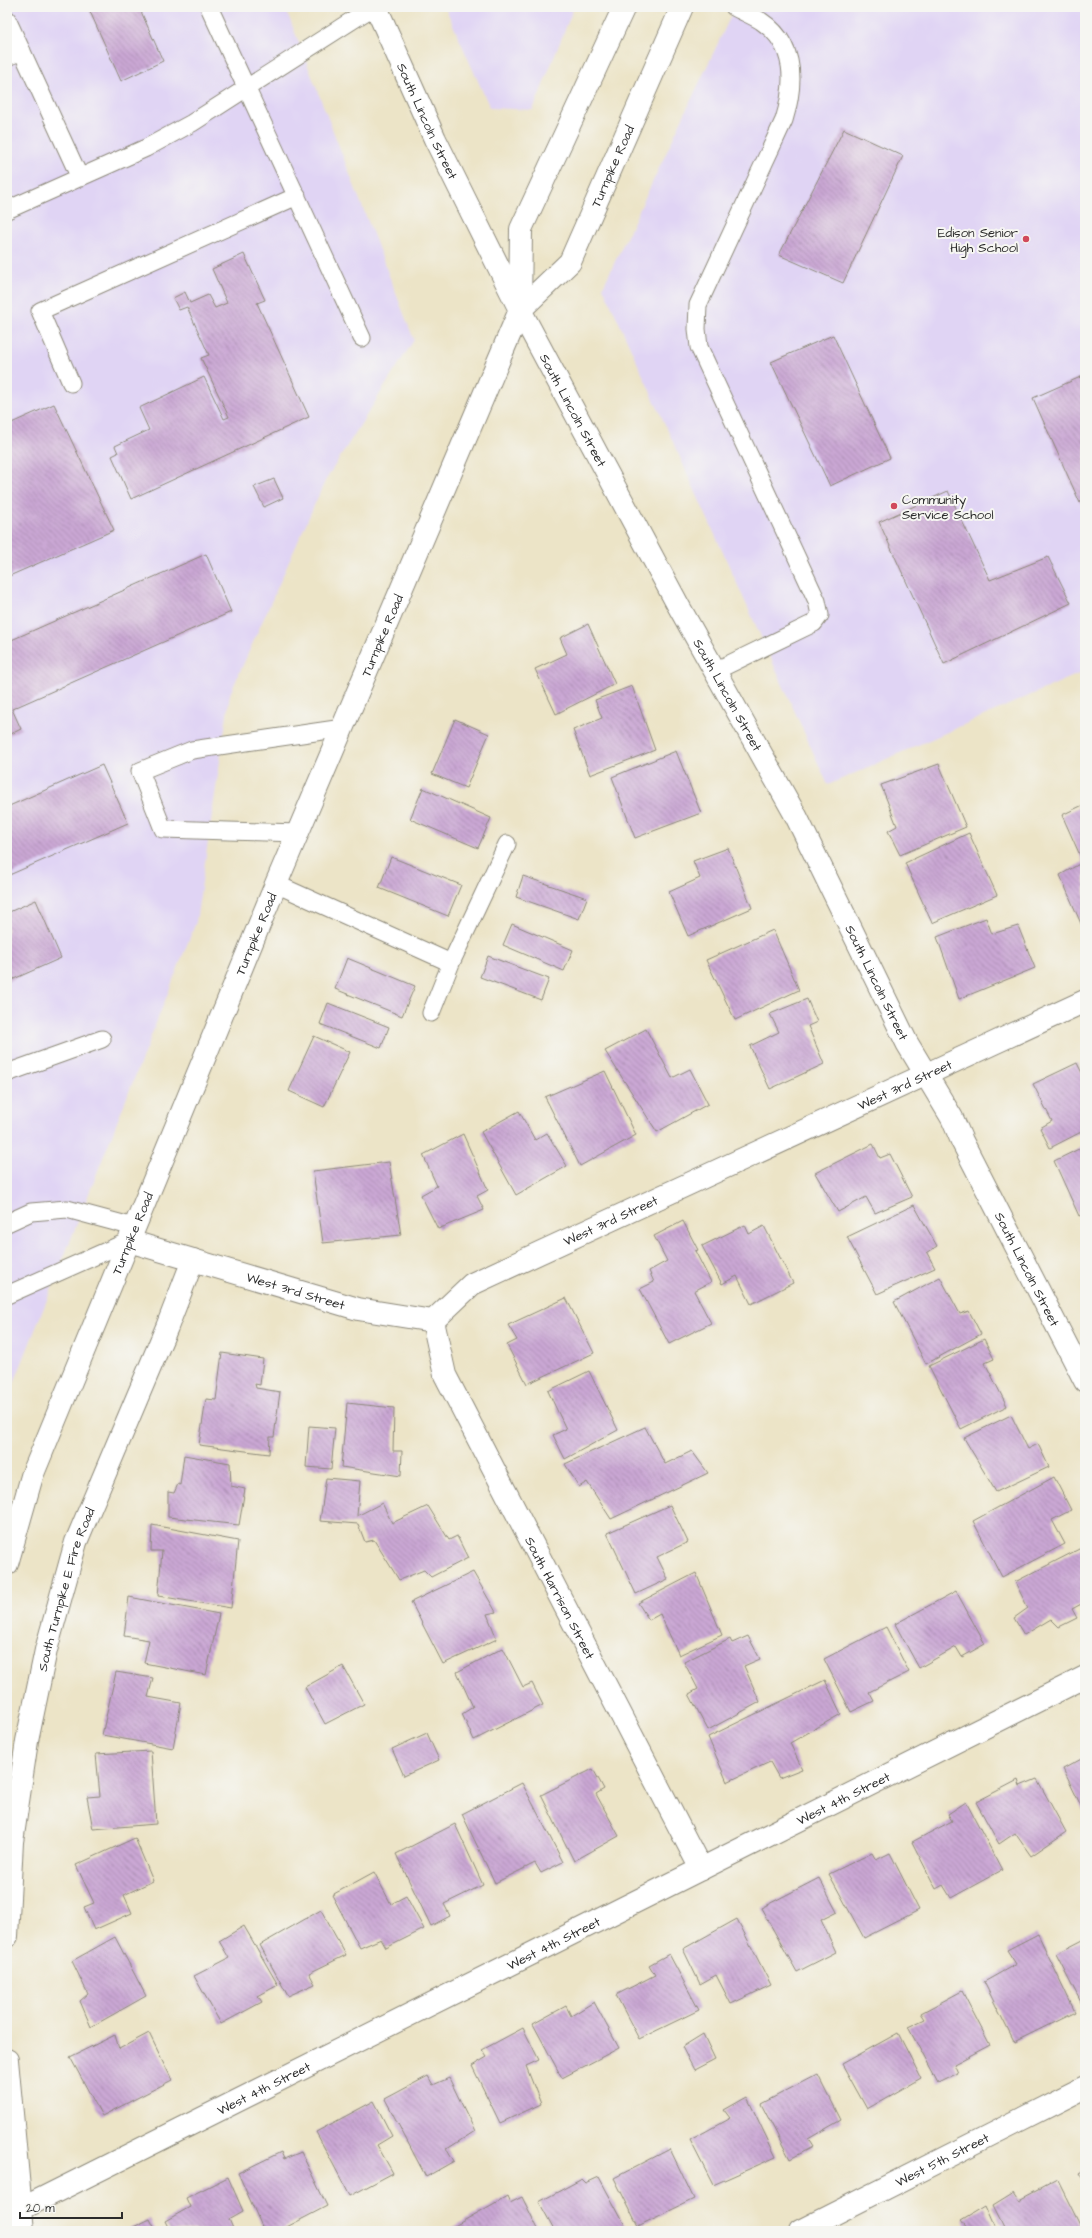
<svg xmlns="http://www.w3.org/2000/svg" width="1092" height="2238" font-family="'Architects Daughter',sans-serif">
<defs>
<pattern id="building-back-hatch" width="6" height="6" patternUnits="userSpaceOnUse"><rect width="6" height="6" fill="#caa7d4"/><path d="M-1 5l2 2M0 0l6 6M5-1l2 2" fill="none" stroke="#a488ac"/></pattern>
</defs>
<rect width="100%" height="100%" fill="#f6f6f2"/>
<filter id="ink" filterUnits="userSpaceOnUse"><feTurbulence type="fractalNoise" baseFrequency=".025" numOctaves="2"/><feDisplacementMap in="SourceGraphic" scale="8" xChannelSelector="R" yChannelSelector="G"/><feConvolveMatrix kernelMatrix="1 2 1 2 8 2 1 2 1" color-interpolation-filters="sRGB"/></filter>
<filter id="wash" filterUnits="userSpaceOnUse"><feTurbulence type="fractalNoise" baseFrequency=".012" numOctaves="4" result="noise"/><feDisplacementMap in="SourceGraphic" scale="16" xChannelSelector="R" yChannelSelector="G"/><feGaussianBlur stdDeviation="0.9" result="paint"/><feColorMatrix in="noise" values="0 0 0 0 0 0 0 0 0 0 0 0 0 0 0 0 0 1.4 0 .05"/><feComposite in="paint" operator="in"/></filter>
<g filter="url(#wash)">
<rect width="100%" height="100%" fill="#ece4c7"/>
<path fill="#e0d4f4" d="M7 7H285L414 340 325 481 230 694 196 922 7 1401Z
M445 7H574L533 110 490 108Z
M735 7H1085V671L828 785 603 287Z"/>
<g id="blocks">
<path fill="url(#building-back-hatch)" d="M88 7H139L163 61 121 81Z
M844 129 903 156 843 283 779 255Z
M244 254 265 300 257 303 309 417 131 499 112 456 118 453 115 446 149 430 139 408 204 377 224 419 229 417 201 358 209 355 187 307 179 310 173 298 185 292 190 303 208 295 215 308 227 303 212 269Z
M833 335 890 458 830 486 771 362Z
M1085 375V501L1080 503 1033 398Z
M54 404 114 530 7 577V425Z
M274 479 283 498 264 507 254 487Z
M948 491 990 580 1048 557 1071 603 944 664 879 522Z
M206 554 231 612 12 709 21 729 7 736V642Z
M588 624 615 684 556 714 535 669 567 654 560 638Z
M632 686 655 750 590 775 573 730 602 718 595 700Z
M455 719 489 734 466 788 432 774Z
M676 751 701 813 635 838 612 777Z
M939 764 966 827 900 855 888 831 897 826 881 785Z
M102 765 128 823 7 876V807Z
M423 788 491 818 478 848 410 819Z
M1085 804V924L1082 926 1060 875 1083 862 1062 815Z
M969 833 997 895 932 923 905 863Z
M728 848 752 908 688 936 669 892 700 878 693 861Z
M391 857 461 885 448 916 379 888Z
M523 876 587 898 579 919 516 897Z
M36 900 61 958 7 982V913Z
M986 918 992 934 1018 926 1035 968 959 999 937 937Z
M512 924 573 950 564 971 503 945Z
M773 930 799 990 735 1020 706 960Z
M488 956 549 979 541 1000 480 977Z
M347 958 415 986 402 1016 335 989Z
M807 999 817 1022 808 1026 824 1064 770 1089 750 1046 779 1032 770 1014Z
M328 1003 389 1027 381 1048 320 1024Z
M646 1029 672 1078 690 1069 708 1104 657 1132 605 1051Z
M314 1036 350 1052 324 1107 289 1091Z
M1077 1063 1085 1079V1130L1050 1148 1040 1128 1052 1121 1033 1084Z
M605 1071 636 1135 580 1166 545 1097Z
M519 1111 535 1140 547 1133 567 1166 516 1195 481 1132Z
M463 1134 488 1190 477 1196 484 1210 438 1229 421 1195 437 1186 423 1155Z
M873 1144 880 1158 890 1154 912 1197 875 1213 866 1197 838 1212 815 1173Z
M1085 1146V1213L1079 1216 1054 1161Z
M389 1162 401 1235 323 1243 313 1171Z
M914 1205 937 1246 927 1253 935 1268 877 1294 847 1237Z
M683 1221 698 1250 695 1251 711 1282 694 1291 711 1323 669 1344 640 1289 654 1282 649 1271 667 1261 654 1236Z
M745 1225 749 1234 764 1226 793 1283 751 1304 737 1276 722 1284 702 1246Z
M940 1277 960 1314 969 1311 981 1334 926 1364 894 1302Z
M566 1298 594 1353 527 1384 507 1345 517 1340 508 1325Z
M984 1339 994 1359 985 1363 1007 1406 961 1429 929 1366Z
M222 1353 263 1359 260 1385 255 1384 256 1388 280 1392 274 1437H270L269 1454 199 1445 206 1399 216 1400Z
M589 1371 618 1430 565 1459 553 1435 566 1429 548 1391Z
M347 1403 394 1408 393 1451H402L401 1476 341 1467Z
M1011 1415 1028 1449 1038 1444 1049 1467 996 1492 964 1438Z
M309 1426 335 1428 331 1469 306 1467Z
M645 1427 665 1464 692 1451 708 1473 611 1519 587 1482 579 1487 565 1464Z
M184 1455 230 1463 231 1486 245 1489 239 1525 168 1517V1492L174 1493 178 1484 180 1485Z
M1054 1477 1071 1510 1052 1520 1065 1544 1002 1577 973 1521Z
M326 1478 360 1481 357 1516 382 1503 392 1523 428 1506 449 1540 457 1536 468 1558 431 1577 424 1570 399 1580 374 1540 365 1542 358 1524 320 1521Z
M670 1505 688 1542 657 1557 668 1579 636 1594 607 1533Z
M152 1525 238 1541 231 1608 158 1596 162 1551H151Z
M1085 1546V1602L1072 1609 1077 1618 1059 1627 1051 1619 1024 1635 1014 1618 1028 1608 1015 1582Z
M473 1572 496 1612 487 1614 497 1639 443 1664 411 1602Z
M696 1573 722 1635 679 1655 660 1614 649 1620 638 1603Z
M956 1591 985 1644 962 1657 956 1647 919 1668 895 1624Z
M129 1597 219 1614 206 1675 144 1663 149 1640 124 1636Z
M886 1627 909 1672 869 1692 874 1701 851 1712 824 1659Z
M748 1636 760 1659 744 1666 760 1702 708 1730 689 1694 698 1689 684 1662 730 1639 732 1643Z
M503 1648 523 1687 532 1683 543 1705 474 1740 462 1714 473 1707 457 1672Z
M343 1666 364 1704 325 1724 305 1687Z
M116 1672 153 1678 148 1697 181 1703 173 1748 102 1735Z
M825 1680 841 1714 790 1743 802 1769 779 1778 770 1762 727 1782 708 1737Z
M427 1733 439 1760 404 1776 392 1749Z
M151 1751 156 1824 93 1829 87 1797 100 1796 96 1754Z
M1085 1757V1814L1063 1769Z
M593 1769 604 1789 596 1794 619 1836 574 1861 541 1795Z
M1037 1779 1066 1832 1031 1856 1015 1833 999 1844 976 1802 1018 1780 1020 1786Z
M522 1783 563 1862 541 1873 535 1863 495 1883 462 1814Z
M966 1802 1002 1870 951 1898 943 1885 936 1889 912 1842 952 1821 948 1814Z
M455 1824 483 1885 444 1904 450 1916 431 1926 396 1854Z
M135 1838 153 1881 124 1895 132 1913 94 1930 84 1907 94 1903 76 1865Z
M872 1853 876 1860 890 1853 919 1910 864 1938 829 1874Z
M374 1872 391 1904 406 1896 424 1929 386 1948 381 1939 360 1948 332 1895Z
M819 1878 837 1912 821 1920 836 1952 797 1972 761 1908Z
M321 1910 346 1955 309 1973 315 1984 288 1996 260 1945Z
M737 1919 771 1985 731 2004 716 1975 700 1984 683 1949Z
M244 1926 278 1985 258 1996 262 2002 221 2024 194 1976 229 1958 219 1941Z
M1038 1934 1075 2012 1014 2042 984 1982 1016 1964 1007 1950Z
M115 1937 146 1996 91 2027 80 2001 88 1994 72 1961Z
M1085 1939V2010L1056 1954Z
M669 1954 699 2010 639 2039 616 1995 655 1975 649 1965Z
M962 1991 990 2045 954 2064 958 2073 938 2083 908 2027 925 2019 921 2013Z
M594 2002 619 2048 562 2078 533 2024 566 2006 571 2016Z
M523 2028 539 2060 526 2066 541 2104 500 2123 472 2066 487 2057 482 2050Z
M149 2033 172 2080 102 2116 70 2057 115 2035 119 2049Z
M898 2033 921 2078 867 2109 842 2064Z
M703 2034 715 2059 694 2070 682 2047Z
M818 2074 841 2120 808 2139 813 2147 790 2159 761 2104Z
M428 2076 433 2085 449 2078 475 2131 447 2149 454 2161 426 2177 385 2099Z
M747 2097 776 2157 713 2185 690 2140 730 2118 724 2110Z
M374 2101 392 2136 377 2145 393 2173 350 2196 316 2132Z
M670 2149 694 2199 638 2226 614 2178Z
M281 2152 284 2159 301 2152 327 2206 279 2231H264L238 2173Z
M1085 2170V2181L1080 2173Z
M228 2177 243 2211 229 2219 234 2231H170L165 2221 190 2207 186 2198Z
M599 2177 628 2231H555L539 2202 582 2179 586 2183Z
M1058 2181 1083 2231H1006L993 2205 1014 2192 1020 2201Z
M507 2196 510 2203 522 2197 539 2231H453L451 2228Z
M985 2206 996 2231H963L968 2228 962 2220Z
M150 2219 156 2231H125Z"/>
</g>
</g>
<g filter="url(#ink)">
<use href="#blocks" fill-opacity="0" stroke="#8c8879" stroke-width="1"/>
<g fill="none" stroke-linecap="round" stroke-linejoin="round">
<g stroke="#8c8879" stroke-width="19">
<path id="service" d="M209 7 362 338
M7 19 80 178
M7 57 22 51
M7 210 146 148 192 123 373 7
M71 383 40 311 297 196
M715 671 814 623 820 615 817 601 699 347 697 329 698 305 784 120C795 84 797 45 761 21 753 16 743 12 734 7
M298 833 163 829 140 771 192 750 343 728
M276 884 451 963 507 844
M431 1013 451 963
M7 1073 102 1039
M7 1223 31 1212 67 1209 134 1227
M7 1295 129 1241"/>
</g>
<g stroke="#8c8879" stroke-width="24">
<g id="minor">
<path id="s1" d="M129 1241 358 1309 433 1321 472 1284 1085 1001"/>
<path id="s2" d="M433 1321 445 1375 701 1869"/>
<path id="s3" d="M7 1936 12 1842 27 1741 46 1650 76 1542 167 1327 193 1260"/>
<path d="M7 2060 23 2231"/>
<path id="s4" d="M21 2209 1085 1677"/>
<path id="s5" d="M800 2231 1085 2087"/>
</g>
</g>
<g stroke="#8c8879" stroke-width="24">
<g id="tertiary">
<path id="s6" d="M376 7 435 139 520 310 678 605 796 816 907 1043 952 1118 962 1141 1085 1381"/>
<path id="s7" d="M520 310 570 262 682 7"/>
<path id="s8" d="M7 1564 32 1476 276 884 520 310 521 229 624 7"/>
</g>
</g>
<use href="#service" stroke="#fff" stroke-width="17"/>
<use href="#minor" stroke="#fff" stroke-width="22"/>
<use href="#tertiary" stroke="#fff" stroke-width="22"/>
</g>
</g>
<g fill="#d1495b" stroke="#f6f6f2" stroke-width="1.5">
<circle cx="1026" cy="239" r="4"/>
<circle cx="894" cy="506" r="4"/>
</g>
<g text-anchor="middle" stroke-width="4" stroke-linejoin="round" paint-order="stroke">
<g font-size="13" fill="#2b2b2b" stroke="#f6f6f2">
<text dy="5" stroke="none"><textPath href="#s6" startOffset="125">South Lincoln Street</textPath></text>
<text dy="5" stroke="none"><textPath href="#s7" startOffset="174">Turnpike Road</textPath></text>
<text dy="5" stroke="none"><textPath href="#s6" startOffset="449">South Lincoln Street</textPath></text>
<text dy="5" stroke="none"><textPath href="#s8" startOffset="1002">Turnpike Road</textPath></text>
<text dy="5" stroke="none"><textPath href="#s6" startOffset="773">South Lincoln Street</textPath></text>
<text dy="5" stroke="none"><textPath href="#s8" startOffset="678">Turnpike Road</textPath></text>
<text dy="5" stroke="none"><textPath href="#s6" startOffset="1097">South Lincoln Street</textPath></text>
<text dy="5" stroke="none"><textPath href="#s1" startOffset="845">West 3rd Street</textPath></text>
<text dy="5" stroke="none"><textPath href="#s1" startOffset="521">West 3rd Street</textPath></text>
<text dy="5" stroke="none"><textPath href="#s8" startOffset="354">Turnpike Road</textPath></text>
<text dy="5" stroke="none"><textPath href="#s6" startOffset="1421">South Lincoln Street</textPath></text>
<text dy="5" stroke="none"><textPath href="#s1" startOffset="174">West 3rd Street</textPath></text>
<text dy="5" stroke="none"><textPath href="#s3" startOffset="353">South Turnpike E Fire Road</textPath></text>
<text dy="5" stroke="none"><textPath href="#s2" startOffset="306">South Harrison Street</textPath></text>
<text dy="5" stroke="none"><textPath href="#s4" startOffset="919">West 4th Street</textPath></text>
<text dy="5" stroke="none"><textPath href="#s4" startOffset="595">West 4th Street</textPath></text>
<text dy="5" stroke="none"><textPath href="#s4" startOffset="271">West 4th Street</textPath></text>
<text dy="5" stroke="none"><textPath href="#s5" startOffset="159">West 5th Street</textPath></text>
</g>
<g font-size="13" fill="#2b2b2b" stroke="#f6f6f2" text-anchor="end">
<text x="1018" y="237">Edison Senior<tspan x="1018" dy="15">High School</tspan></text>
<text x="902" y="504" text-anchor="start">Community<tspan x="902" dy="15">Service School</tspan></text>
</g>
</g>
<rect width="1092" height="2238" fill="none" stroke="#f6f6f2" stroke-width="24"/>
<path d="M20 2212v6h102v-6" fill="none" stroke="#2b2b2b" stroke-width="2"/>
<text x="26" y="2212" font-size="12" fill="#2b2b2b" stroke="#f6f6f2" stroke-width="3" paint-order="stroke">20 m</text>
</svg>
